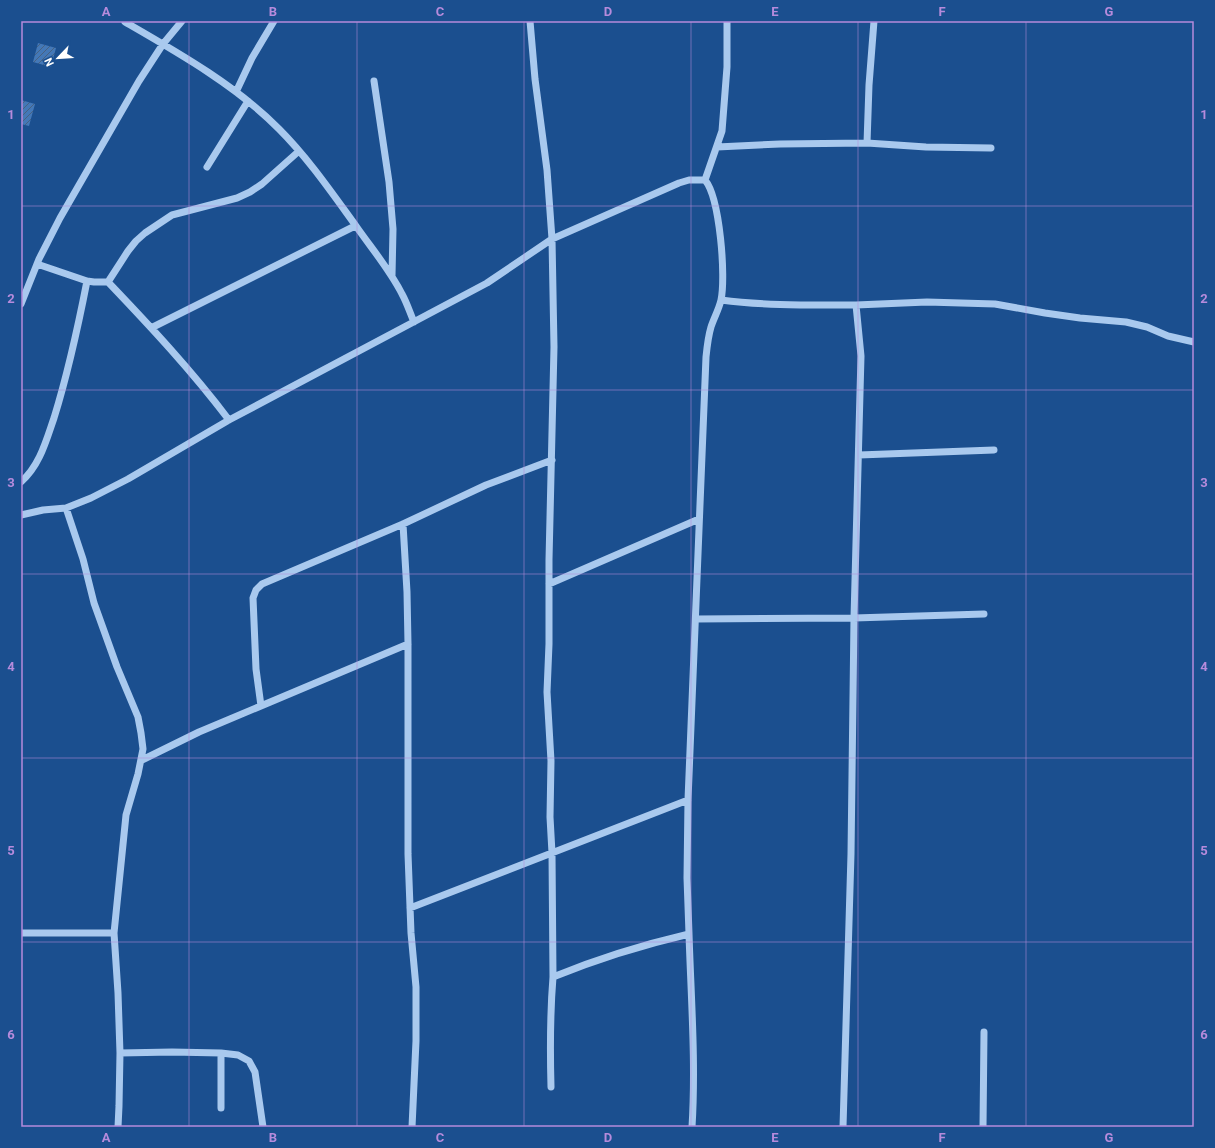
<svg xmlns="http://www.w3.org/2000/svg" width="1215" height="1148" font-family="Roboto,sans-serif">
<defs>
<pattern id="building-hatch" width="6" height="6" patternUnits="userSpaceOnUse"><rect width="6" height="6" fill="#4478b7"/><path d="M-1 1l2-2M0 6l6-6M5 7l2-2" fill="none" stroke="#486282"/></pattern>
</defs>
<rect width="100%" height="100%" fill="#1b4f8f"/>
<path fill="url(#building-hatch)" d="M38 43 56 48 51 67 33 62Z
M21 100 35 104 29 126 21 124Z"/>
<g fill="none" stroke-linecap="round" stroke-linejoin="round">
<path stroke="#a9c9ee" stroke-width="7" d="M530 21 535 79 547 170 552 239 554 347 549 560V644L547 692 551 761 550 817 552 853 553 977
M125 22C177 52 237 86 279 129 308 158 332 193 356 226 372 249 390 270 402 294 407 303 410 313 414 322
M374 81 389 182 393 229 392 276
M236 92 252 58 274 21
M867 143 926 147 991 148
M717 147 780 144 867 143 869 85 874 21
M207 167 248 101
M37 264 87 281 94 282H108
M721 300C766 306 811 305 856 305L861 356 860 393 854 618 851 854 843 1127
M21 304 39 259 60 218 139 81 163 44 182 21
M856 305 927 302 995 304 1045 313 1080 318 1126 322 1147 327 1168 336 1194 342
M151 328 355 226
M229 420C192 371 150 326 108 282L128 251 136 241 145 233 172 215 237 198 250 192 262 184 299 151
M859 455 994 450
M21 482C40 465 46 441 54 418 68 373 78 327 87 281
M66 508 83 559 94 603 117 667 138 717 141 733 143 749 138 774 126 815 114 933 118 993 120 1053 119 1106 118 1127
M21 515 43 510 66 508 91 498 128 479 229 420 487 283 552 239 679 183 689 180H705
M403 524 407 592 408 644V854L411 933 416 987V1041L412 1127
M549 584 699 519
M696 619 854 618 984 614
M261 706 256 669 253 598 256 590 262 584 403 524 486 485 552 460
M142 760 199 732 408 644
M410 908 688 800
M21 933H114
M689 934 687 878 688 800 706 357C707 347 708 337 711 327 714 318 719 309 721 300 726 277 720 198 705 180L722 131 727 67V21
M120 1053 172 1052 221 1053 238 1055 249 1061 255 1072 263 1127
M551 1087C550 1050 550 1014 553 977 597 959 642 945 689 934 691 998 696 1063 692 1127
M221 1108V1053
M983 1127 984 1032"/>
</g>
<path fill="none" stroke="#b68bdc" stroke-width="1" stroke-opacity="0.55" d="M189 21V1127M357 21V1127M524 21V1127M691 21V1127M858 21V1127M1026 21V1127M21 206H1194M21 390H1194M21 574H1194M21 758H1194M21 942H1194"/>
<rect width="1215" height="1148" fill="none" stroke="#1b4f8f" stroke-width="44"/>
<g transform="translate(58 58) rotate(245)" stroke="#1b4f8f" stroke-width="3" paint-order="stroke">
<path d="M0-3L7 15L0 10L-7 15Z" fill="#ffffff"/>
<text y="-6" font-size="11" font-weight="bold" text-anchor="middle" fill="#ffffff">N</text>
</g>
<rect x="22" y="22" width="1171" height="1104" fill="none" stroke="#b68bdc" stroke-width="1.5"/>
<g font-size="13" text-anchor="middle" font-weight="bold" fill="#b68bdc">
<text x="106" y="16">A</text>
<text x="273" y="16">B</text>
<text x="440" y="16">C</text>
<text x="608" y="16">D</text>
<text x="775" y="16">E</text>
<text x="942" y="16">F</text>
<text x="1109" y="16">G</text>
<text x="11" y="119">1</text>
<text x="1204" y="119">1</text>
<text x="11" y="303">2</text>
<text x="1204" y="303">2</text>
<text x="11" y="487">3</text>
<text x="1204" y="487">3</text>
<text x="11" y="671">4</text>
<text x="1204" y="671">4</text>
<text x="11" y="855">5</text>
<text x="1204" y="855">5</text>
<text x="11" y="1039">6</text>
<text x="1204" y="1039">6</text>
<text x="106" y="1142">A</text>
<text x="273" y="1142">B</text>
<text x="440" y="1142">C</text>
<text x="608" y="1142">D</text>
<text x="775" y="1142">E</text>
<text x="942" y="1142">F</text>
<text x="1109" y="1142">G</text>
</g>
</svg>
